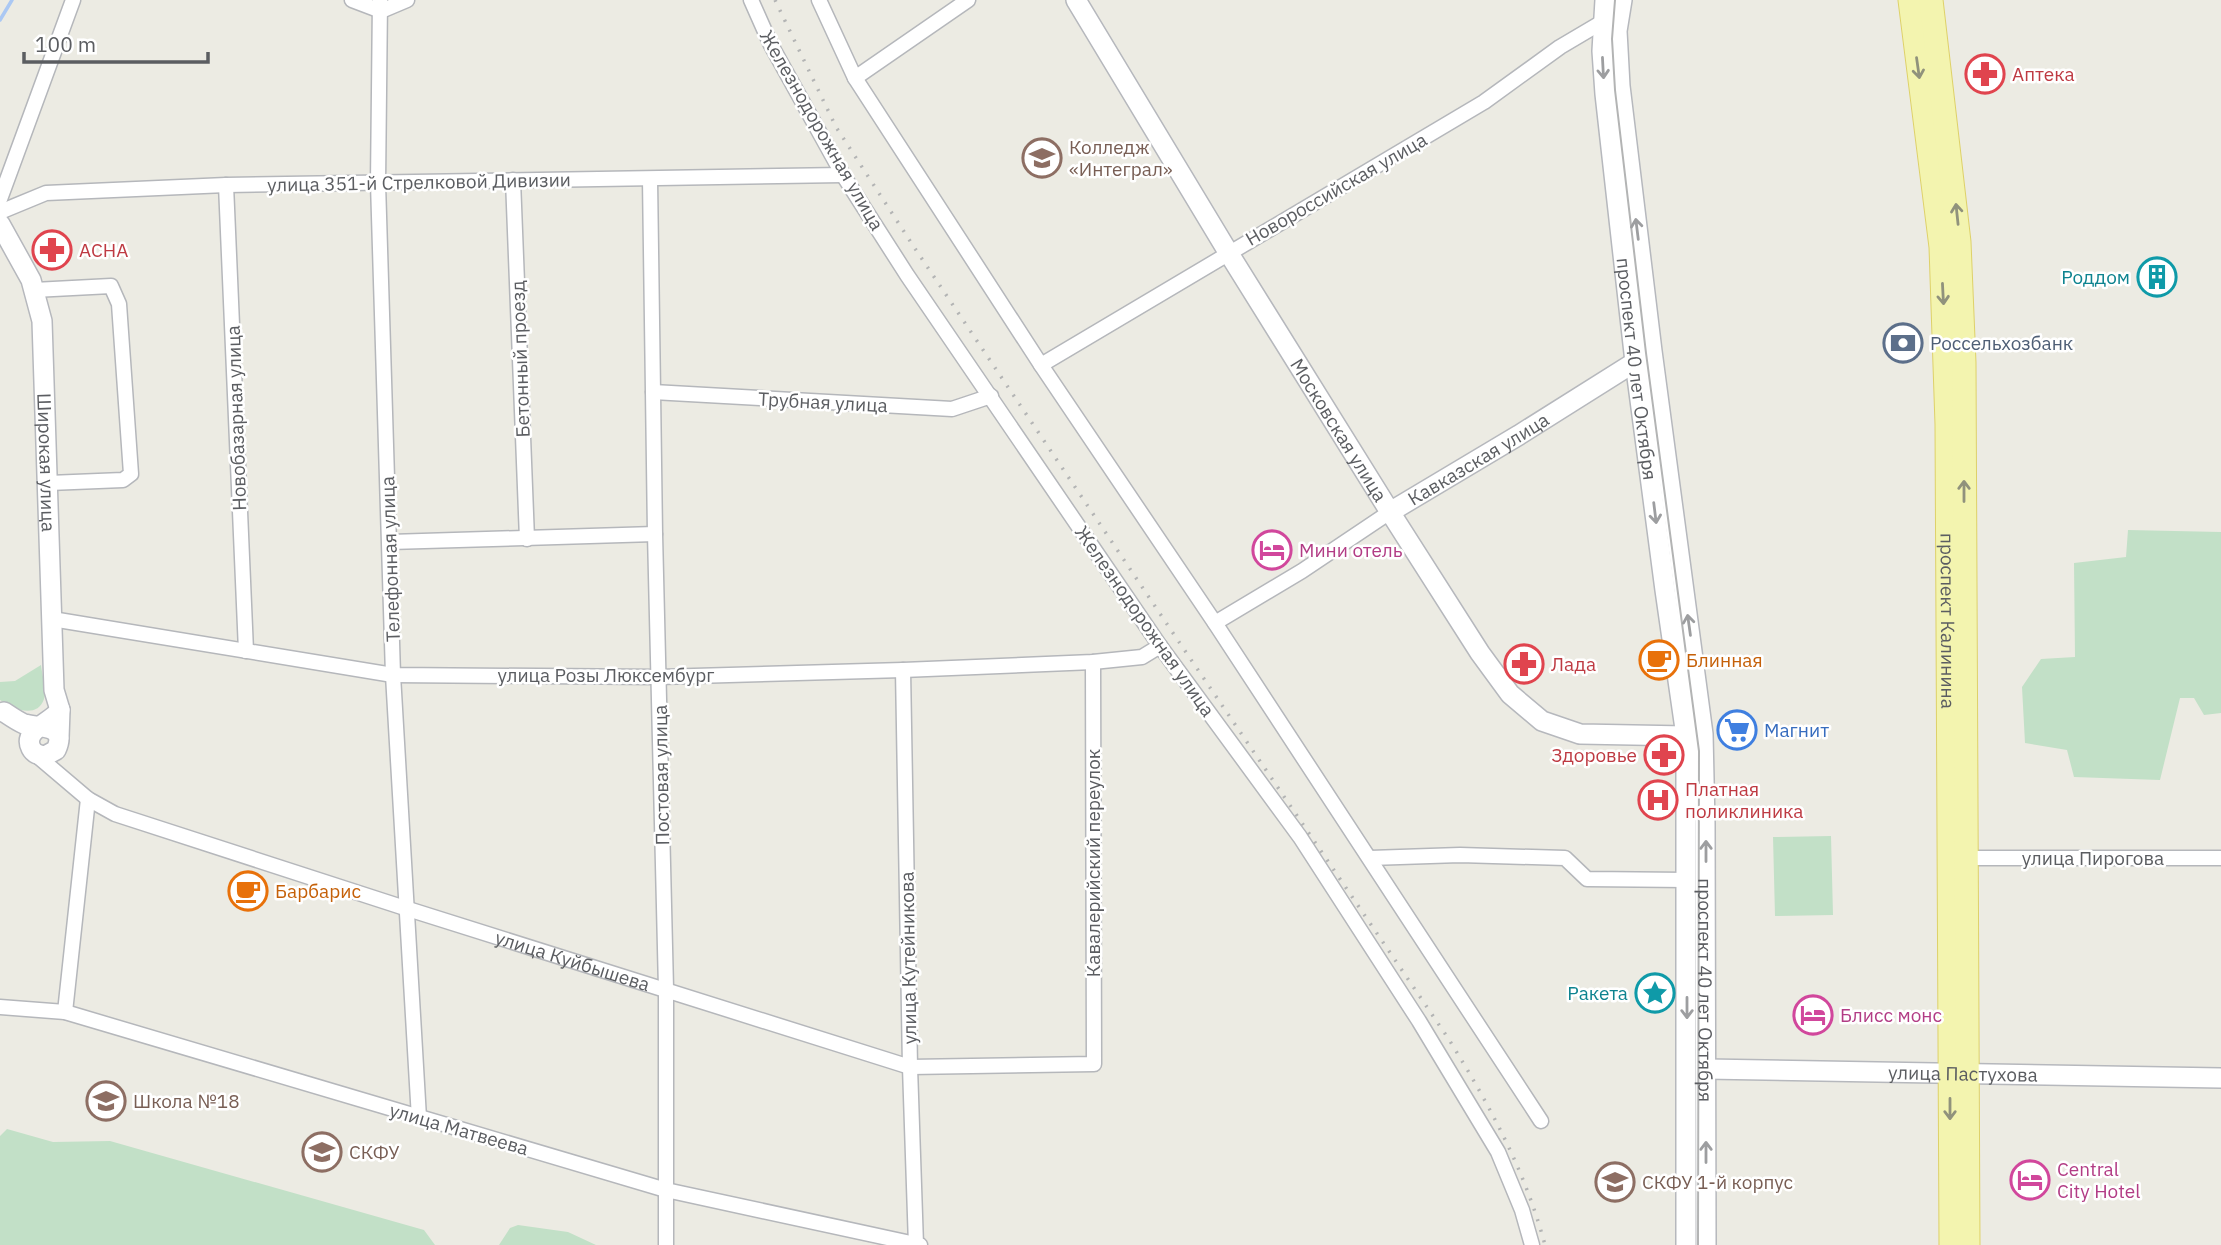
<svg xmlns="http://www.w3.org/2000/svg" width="2221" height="1245" font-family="'IBM Plex Sans',sans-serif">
<rect width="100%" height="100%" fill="#ecebe3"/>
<path fill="#c2e0c7" d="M2128 530 2221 532V713L2204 715 2194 698H2180L2160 780 2074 777 2067 750 2025 743 2022 687 2041 659 2075 657 2074 563 2126 557Z
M41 665C42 675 47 690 44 699 37 720 11 708 0 700V682L15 681Z
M1831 836 1833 915 1775 916 1773 837Z
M7 1129 53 1142 110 1141 424 1230 435 1245H0V1136Z
M518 1225 568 1232 596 1245H499L510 1228Z"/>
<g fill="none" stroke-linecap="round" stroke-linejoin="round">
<path stroke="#abc8f3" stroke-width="3.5" d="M0 20 12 0"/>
<g stroke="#b5b7bb" stroke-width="17">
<g id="street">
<path d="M352 0 381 11 407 0"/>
<path d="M380 0 378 183 393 675 419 1118"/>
<path d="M751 0 771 45 843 175 907 275 1160 646 1300 837 1419 1021 1498 1152 1522 1210 1532 1245"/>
<path d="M819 0 855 78 1041 365 1215 623 1541 1121"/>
<path d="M855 78 968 0"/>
<path d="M650 179 655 534 666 989V1245"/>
<path d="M513 180 527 539"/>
<path d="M226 185 246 651"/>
<path d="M0 199 73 0"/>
<path d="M0 212 46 193 226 185 843 175"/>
<path d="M34 290 111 286 119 304 131 474 123 480 49 483"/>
<path d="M1041 365 1484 102 1560 47 1604 21 1608 15"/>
<path d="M653 392 952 409 991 396"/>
<path d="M390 542 655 534"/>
<path d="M52 619 393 675 659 677 903 670 1093 662 1142 657 1160 646"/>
<path d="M1215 623 1302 571 1390 512"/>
<path d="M903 670 910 1067 916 1245"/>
<path id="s1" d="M35 754 88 799 115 814 408 909 910 1067 1094 1064 1093 662"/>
<path d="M1370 858 1460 855 1565 858 1587 879 1687 880"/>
<path d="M1965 858H2221"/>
<path d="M0 1007 65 1012 666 1190 920 1245"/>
<path d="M65 1012 88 799"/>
</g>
</g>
<g stroke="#b6b8bd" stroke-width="22">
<g id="secondary">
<path id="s2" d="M1076 0 1228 252 1390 512 1480 653 1510 694 1542 721 1580 734 1686 736"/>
<path id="s3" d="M1605 0 1602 51 1605 94 1635 362 1665 590 1686 736V1245"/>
<path id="s4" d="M1622 0 1617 31 1620 86 1652 351 1703 734 1705 824 1706 1245"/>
<path id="s5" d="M0 224 31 280 42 321 54 690 60 710 59 738"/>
<path id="s6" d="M1390 512 1519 435 1635 362"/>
<path d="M4 712C10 716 17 721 24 724 39 728 68 724 56 750L45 756C39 755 34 754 31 748 22 730 52 722 60 710"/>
<path id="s7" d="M1706 1069 2221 1078"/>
</g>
</g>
<g stroke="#ded169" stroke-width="25">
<g id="primary">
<path id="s8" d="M1910 0 1941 247 1947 424 1951 1245"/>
<path d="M1931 0 1959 242 1964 363 1968 1245"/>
</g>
</g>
<use href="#street" stroke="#fff" stroke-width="14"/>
<use href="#secondary" stroke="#fff" stroke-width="19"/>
<use href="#primary" stroke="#f3f4af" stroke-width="23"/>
<path stroke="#b3b4b4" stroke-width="2" d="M1615 0 1612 39 1615 90 1646 353 1699 751 1698 1245"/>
<path stroke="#b3b4b4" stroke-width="3.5" stroke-dasharray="2 9" stroke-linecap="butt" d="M775 0 836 127 914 247 1177 639 1448 1038C1489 1104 1525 1170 1545 1245"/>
</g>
<defs><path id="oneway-shaft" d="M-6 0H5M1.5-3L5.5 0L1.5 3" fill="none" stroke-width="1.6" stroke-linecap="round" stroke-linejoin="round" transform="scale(1.75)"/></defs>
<g stroke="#9d9ea0">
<use href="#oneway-shaft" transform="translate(1603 68) rotate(87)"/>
<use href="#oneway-shaft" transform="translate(1637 229) rotate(-97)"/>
<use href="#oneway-shaft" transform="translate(1655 513) rotate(83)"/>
<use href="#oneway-shaft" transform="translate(1689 625) rotate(-98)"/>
<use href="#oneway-shaft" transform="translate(1706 851) rotate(-90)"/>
<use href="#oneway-shaft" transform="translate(1687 1008) rotate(90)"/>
<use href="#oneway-shaft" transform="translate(1706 1152) rotate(-90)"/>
</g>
<g stroke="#90927c">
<use href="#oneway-shaft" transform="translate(1918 68) rotate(82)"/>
<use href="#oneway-shaft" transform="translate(1957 214) rotate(-96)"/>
<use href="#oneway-shaft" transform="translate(1943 294) rotate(87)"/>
<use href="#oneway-shaft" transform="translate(1964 491) rotate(-90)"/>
<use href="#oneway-shaft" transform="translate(1950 1109) rotate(90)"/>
</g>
<defs>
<g id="pharmacy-ring" transform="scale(2.0125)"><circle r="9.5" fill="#fff" stroke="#e0444e" stroke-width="1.5"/><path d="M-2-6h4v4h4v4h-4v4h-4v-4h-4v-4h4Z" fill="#e0444e"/></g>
<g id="university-ring" transform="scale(2.0125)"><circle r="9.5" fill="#fff" stroke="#8d6e63" stroke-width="1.5"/><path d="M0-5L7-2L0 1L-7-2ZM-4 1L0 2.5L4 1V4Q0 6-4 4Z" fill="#8d6e63"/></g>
<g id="building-ring" transform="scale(2.0125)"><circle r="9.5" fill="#fff" stroke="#0f9aa8" stroke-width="1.5"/><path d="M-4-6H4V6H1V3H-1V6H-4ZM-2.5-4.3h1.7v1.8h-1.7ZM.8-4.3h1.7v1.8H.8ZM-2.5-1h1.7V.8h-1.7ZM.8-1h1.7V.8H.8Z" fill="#0f9aa8"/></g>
<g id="bank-ring" transform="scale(2.0125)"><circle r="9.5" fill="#fff" stroke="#5c6f8a" stroke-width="1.5"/><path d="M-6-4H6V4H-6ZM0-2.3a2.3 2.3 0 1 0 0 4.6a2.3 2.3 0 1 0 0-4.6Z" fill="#5c6f8a"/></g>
<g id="hotel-ring" transform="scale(2.0125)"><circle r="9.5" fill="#fff" stroke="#d1479c" stroke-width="1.5"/><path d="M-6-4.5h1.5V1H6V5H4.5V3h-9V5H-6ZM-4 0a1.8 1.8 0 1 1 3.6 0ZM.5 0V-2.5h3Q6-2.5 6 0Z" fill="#d1479c"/></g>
<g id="cafe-ring" transform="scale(2.0125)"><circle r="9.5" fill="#fff" stroke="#e8710a" stroke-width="1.5"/><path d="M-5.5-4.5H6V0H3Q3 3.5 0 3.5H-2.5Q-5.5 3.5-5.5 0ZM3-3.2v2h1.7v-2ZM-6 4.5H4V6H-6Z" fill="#e8710a"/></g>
<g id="supermarket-ring" transform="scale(2.0125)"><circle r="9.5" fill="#fff" stroke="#3f7fe0" stroke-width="1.5"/><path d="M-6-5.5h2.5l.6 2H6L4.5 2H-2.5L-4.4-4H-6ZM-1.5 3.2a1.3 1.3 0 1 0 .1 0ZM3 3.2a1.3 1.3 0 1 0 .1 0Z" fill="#3f7fe0"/></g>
<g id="hospital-ring" transform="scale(2.0125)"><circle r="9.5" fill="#fff" stroke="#e0444e" stroke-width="1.5"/><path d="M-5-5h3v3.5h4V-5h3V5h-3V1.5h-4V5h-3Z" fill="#e0444e"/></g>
<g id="sight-ring" transform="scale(2.0125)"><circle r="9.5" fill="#fff" stroke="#0f9aa8" stroke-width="1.5"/><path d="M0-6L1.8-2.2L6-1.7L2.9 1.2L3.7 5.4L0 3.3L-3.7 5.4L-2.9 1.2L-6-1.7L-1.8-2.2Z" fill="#0f9aa8"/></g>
<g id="school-ring" transform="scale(2.0125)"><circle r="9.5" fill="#fff" stroke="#8d6e63" stroke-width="1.5"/><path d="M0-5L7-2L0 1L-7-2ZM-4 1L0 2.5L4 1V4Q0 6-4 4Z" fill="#8d6e63"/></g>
</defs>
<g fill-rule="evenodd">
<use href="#pharmacy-ring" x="1985" y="74"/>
<use href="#university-ring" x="1042" y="158"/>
<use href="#pharmacy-ring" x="52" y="250"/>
<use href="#building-ring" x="2157" y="277"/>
<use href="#bank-ring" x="1903" y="343"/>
<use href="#hotel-ring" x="1272" y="550"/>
<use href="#cafe-ring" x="1659" y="660"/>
<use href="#pharmacy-ring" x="1524" y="664"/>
<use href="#supermarket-ring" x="1737" y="730"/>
<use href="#pharmacy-ring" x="1664" y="755"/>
<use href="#hospital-ring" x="1658" y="800"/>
<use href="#cafe-ring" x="248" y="891"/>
<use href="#sight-ring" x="1655" y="993"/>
<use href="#hotel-ring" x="1813" y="1015"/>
<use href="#school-ring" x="106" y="1101"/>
<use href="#university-ring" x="322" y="1152"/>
<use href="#hotel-ring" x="2030" y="1180"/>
<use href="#university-ring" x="1615" y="1182"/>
</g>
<g text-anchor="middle" stroke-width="5" stroke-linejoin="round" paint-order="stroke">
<g font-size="19" fill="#be3a42" stroke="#fff" text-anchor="start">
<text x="2012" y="81">Аптека</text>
<text x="79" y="257">АСНА</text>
<text x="1551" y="671">Лада</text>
<text x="1637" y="762" text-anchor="end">Здоровье</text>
<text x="1685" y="796">Платная<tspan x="1685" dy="22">поликлиника</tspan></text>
</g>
<g font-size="19" fill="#5b5d61" stroke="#fff">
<text transform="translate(822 130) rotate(60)" y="7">Железнодорожная улица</text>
<text transform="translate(419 182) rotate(-1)" y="7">улица 351-й Стрелковой Дивизии</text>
<text transform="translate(1336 189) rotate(-30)" y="7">Новороссийская улица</text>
<text transform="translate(520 359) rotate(-92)" y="7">Бетонный проезд</text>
<text dy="7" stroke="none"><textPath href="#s3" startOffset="371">проспект 40 лет Октября</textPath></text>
<text transform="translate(823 402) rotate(3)" y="7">Трубная улица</text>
<text transform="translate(236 418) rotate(-92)" y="7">Новобазарная улица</text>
<text dy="7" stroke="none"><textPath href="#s2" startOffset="504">Московская улица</textPath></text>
<text dy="7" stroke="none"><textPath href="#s6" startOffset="103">Кавказская улица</textPath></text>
<text dy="7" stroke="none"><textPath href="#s5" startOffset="248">Широкая улица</textPath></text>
<text transform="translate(390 559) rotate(-92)" y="7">Телефонная улица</text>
<text transform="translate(1145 621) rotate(55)" y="7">Железнодорожная улица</text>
<text dy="7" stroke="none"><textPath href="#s8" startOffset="623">проспект Калинина</textPath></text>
<text x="606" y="682">улица Розы Люксембург</text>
<text transform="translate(661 775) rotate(-91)" y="7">Постовая улица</text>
<text x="2093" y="865">улица Пирогова</text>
<text transform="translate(1093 863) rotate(-90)" y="7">Кавалерийский переулок</text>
<text transform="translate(908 958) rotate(-91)" y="7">улица Кутейникова</text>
<text dy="7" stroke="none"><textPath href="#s1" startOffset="581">улица Куйбышева</textPath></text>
<text dy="7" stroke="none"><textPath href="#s4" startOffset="996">проспект 40 лет Октября</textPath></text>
<text dy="7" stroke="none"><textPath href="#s7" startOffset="257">улица Пастухова</textPath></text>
<text transform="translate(459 1129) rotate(16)" y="7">улица Матвеева</text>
</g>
<g font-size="19" fill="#785e54" stroke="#fff" text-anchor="start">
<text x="1069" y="154">Колледж<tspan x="1069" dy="22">«Интеграл»</tspan></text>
<text x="133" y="1108">Школа №18</text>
<text x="349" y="1159">СКФУ</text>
<text x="1642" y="1189">СКФУ 1-й корпус</text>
</g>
<g font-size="19" fill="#0d838f" stroke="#fff" text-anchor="end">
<text x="2130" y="284">Роддом</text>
<text x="1628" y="1000">Ракета</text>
</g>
<g font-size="19" fill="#4e5e75" stroke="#fff" text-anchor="start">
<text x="1930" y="350">Россельхозбанк</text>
</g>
<g font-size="19" fill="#b23c85" stroke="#fff" text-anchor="start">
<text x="1299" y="557">Мини отель</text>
<text x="1840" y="1022">Блисс монс</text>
<text x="2057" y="1176">Central<tspan x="2057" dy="22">City Hotel</tspan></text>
</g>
<g font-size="19" fill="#c56008" stroke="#fff" text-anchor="start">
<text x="1686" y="667">Блинная</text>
<text x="275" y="898">Барбарис</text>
</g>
<g font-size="19" fill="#366cbe" stroke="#fff" text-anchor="start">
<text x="1764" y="737">Магнит</text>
</g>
</g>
<path d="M24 52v10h184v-10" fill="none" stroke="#5b5d61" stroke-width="3.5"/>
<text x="35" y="52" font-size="21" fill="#5b5d61" stroke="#ffffff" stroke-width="5" paint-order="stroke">100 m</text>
</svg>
